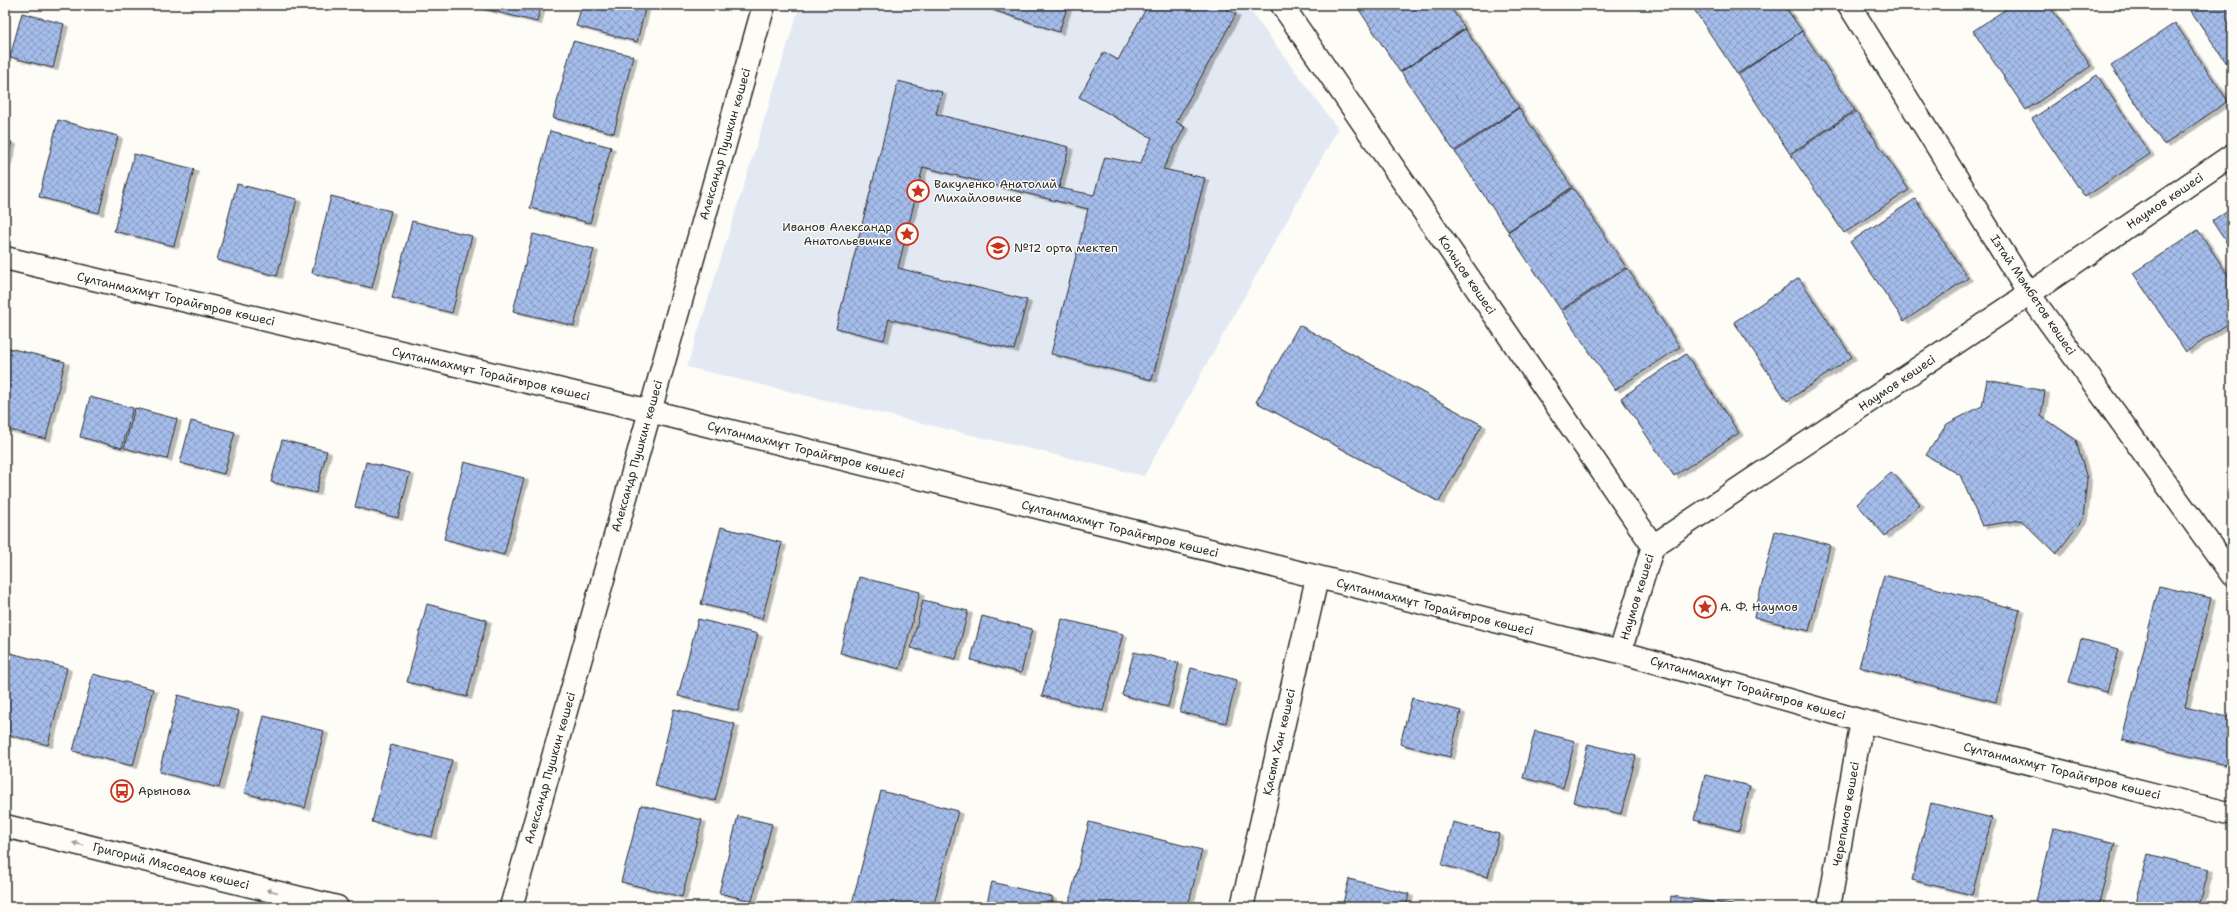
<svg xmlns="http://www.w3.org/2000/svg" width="2237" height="912" font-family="'Shantell Sans',sans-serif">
<defs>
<pattern id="building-cross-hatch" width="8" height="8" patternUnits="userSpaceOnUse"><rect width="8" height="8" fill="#a5bdeb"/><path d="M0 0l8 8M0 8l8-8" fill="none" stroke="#879abf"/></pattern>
<filter id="shadow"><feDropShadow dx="4.5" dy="2.5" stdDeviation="0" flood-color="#0004"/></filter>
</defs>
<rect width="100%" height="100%" fill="#fdfcf7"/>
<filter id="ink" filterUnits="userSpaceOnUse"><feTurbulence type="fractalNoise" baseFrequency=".025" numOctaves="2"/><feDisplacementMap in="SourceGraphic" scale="8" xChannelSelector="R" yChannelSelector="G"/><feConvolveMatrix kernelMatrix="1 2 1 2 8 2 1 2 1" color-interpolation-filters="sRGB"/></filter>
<g filter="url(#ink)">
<path fill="#e3e9f3" d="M800 5H1246L1338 129 1144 476 687 367Z"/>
<path fill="url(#building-cross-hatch)" stroke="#2b2b2b" filter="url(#shadow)" d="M477 5H541L537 22 477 7Z
M582 5H646L637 42 576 26Z
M991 5H1068L1059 32 990 9Z
M1148 5H1220L1236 14 1176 122 1185 127 1163 169 1205 178 1152 380 1051 354 1088 209 923 167 898 268 1027 300 1014 350 889 319 884 340 836 328 898 81 942 92 936 114 1069 147 1059 188 1094 195 1105 157 1140 164 1152 138 1079 97 1104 52 1118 60Z
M1356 5H1449L1465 28 1400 72Z
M1691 5H1784L1802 31 1737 74Z
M2012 5H2049L2091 66 2026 110 1973 31Z
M2200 5H2232V71L2191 11Z
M22 13 64 24 53 68 10 57Z
M2175 23 2228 101 2164 145 2111 66Z
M1465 29 1519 107 1454 151 1401 72Z
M1802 31 1855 110 1790 154 1738 75Z
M573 41 633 56 614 133 553 118Z
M2097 75 2150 154 2085 197 2032 119Z
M1519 108 1572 187 1508 231 1455 152Z
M1856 111 1909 190 1844 233 1791 155Z
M58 120 118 136 99 213 39 197Z
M550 131 611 147 590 223 530 208Z
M5 141 12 142 5 168Z
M134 154 194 169 174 246 114 231Z
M237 184 297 199 277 276 217 260Z
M1573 188 1626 267 1561 310 1508 232Z
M331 196 391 211 372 288 312 273Z
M1915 199 1968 278 1904 321 1850 242Z
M2232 207V251L2212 221Z
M412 221 472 236 452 313 392 298Z
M2198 230 2232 281V321L2186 352 2133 273Z
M533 234 594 249 574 326 513 311Z
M1627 268 1680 347 1615 390 1562 311Z
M1799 278 1852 357 1787 401 1734 322Z
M1299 325 1482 425 1439 502 1256 402Z
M5 347 65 362 46 439 5 429Z
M1686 354 1739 433 1674 476 1621 398Z
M1987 380 2045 391 2041 416 2076 440 2087 479 2083 519 2056 554 2021 520 1982 526 1960 475 1926 455 1947 424 1982 406Z
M90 397 133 408 122 448 80 437Z
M135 408 177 419 167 459 124 448Z
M191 421 235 432 224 474 180 463Z
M282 440 327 451 316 493 271 482Z
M366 462 410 473 398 518 355 507Z
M464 462 524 478 504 555 444 539Z
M1892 472 1920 504 1885 536 1857 504Z
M721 527 782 543 762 619 701 604Z
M1775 531 1830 545 1809 631 1754 617Z
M1884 575 2020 610 1996 702 1859 667Z
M859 577 920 592 900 669 840 653Z
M2159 586 2211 598 2185 707 2232 718 2231 766 2122 740Z
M923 600 968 611 956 659 911 648Z
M427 604 487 620 467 697 407 682Z
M982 616 1032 629 1021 673 971 660Z
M698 619 758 634 738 711 678 696Z
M1062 619 1123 634 1103 711 1042 696Z
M2081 639 2119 649 2107 692 2069 682Z
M7 652 67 668 48 745 5 734V660Z
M1134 652 1179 663 1168 707 1122 695Z
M1191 668 1237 680 1226 723 1180 712Z
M93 674 153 689 133 766 73 751Z
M178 695 239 711 219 788 159 772Z
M1412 698 1461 711 1450 757 1400 744Z
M674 709 735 724 715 801 655 786Z
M264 716 324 731 305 808 244 793Z
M1535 731 1575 741 1563 788 1523 778Z
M1588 744 1636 756 1621 814 1573 802Z
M391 745 452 760 432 837 372 822Z
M1705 775 1750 786 1739 831 1694 820Z
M881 791 958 811 933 907H851Z
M1931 803 1992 818 1972 895 1912 880Z
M641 805 702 820 682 897 621 882Z
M738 816 772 824 752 901 719 893Z
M1089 822 1202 850 1188 907H1068Z
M1453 822 1499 834 1488 877 1442 865Z
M2054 828 2115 843 2098 907H2044L2035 905Z
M2148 854 2209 869 2199 907H2135Z
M1349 879 1409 894 1406 907H1342Z
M992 882 1053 897 1050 907H986Z
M1671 896 1733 905V907H1670Z"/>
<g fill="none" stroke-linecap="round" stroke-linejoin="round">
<g stroke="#2b2b2b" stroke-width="25">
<path id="minor" d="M1282 5 1653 546
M1849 5 2029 294 2232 575
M5 258 650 411 1620 652 1862 721 2232 814
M1620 652 1653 546 2029 294 2232 155
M511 907 764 5
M1242 907 1317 578
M1829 907 1862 721"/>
</g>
<g stroke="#2b2b2b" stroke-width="25">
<path id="major" d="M5 826 337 907"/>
</g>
<use href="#minor" stroke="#fdfcf7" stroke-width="22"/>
<use href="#major" stroke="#fdfcf7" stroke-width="22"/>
</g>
<defs><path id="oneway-solid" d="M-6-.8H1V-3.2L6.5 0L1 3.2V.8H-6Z"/></defs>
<g fill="#9e9e9b">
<use href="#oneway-solid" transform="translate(78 844) rotate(-166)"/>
<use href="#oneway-solid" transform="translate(272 891) rotate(-166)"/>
</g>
</g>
<defs>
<g id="sight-ring" transform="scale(1.15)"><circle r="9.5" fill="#fdfcf7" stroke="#c8321e" stroke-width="1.5"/><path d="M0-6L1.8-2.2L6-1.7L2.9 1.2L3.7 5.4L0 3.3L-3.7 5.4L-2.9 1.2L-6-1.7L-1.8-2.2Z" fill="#c8321e"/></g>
<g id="school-ring" transform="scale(1.15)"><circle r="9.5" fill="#fdfcf7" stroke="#c8321e" stroke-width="1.5"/><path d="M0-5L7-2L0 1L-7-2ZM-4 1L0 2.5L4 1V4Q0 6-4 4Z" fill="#c8321e"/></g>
<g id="bus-ring" transform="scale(1.15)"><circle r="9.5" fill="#fdfcf7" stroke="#c8321e" stroke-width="1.5"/><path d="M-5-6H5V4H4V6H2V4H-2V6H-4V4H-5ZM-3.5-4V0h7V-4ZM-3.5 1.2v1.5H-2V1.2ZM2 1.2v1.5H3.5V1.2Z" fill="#c8321e"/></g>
</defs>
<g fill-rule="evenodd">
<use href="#sight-ring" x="918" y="191"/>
<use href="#sight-ring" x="907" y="234"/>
<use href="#school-ring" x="998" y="248"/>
<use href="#sight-ring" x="1705" y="607"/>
<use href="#bus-ring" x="122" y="791"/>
</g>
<g text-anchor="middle" stroke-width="3" stroke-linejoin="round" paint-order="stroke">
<g font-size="12" fill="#2b2b2b" stroke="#fdfcf7">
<text transform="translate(725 144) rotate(-74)" y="4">Александр Пушкин көшесі</text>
<text transform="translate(2165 201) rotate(-34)" y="4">Наумов көшесі</text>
<text transform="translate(1467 275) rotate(56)" y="4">Кольцов көшесі</text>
<text transform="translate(2033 295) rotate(56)" y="4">Ізтай Мәмбетов көшесі</text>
<text transform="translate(176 299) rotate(13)" y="4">Сұлтанмахмұт Торайғыров көшесі</text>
<text transform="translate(491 374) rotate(13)" y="4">Сұлтанмахмұт Торайғыров көшесі</text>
<text transform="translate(1897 383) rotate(-34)" y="4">Наумов көшесі</text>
<text transform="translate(806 450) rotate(14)" y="4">Сұлтанмахмұт Торайғыров көшесі</text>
<text transform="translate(637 456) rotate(-74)" y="4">Александр Пушкин көшесі</text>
<text transform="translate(1120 529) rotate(14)" y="4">Сұлтанмахмұт Торайғыров көшесі</text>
<text transform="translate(1637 597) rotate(-73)" y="4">Наумов көшесі</text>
<text transform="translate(1435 607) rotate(14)" y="4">Сұлтанмахмұт Торайғыров көшесі</text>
<text transform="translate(1748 688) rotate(16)" y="4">Сұлтанмахмұт Торайғыров көшесі</text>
<text transform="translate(1279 742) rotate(-77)" y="4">Қасым Хан көшесі</text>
<text transform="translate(550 768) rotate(-74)" y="4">Александр Пушкин көшесі</text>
<text transform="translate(2062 771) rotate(14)" y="4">Сұлтанмахмұт Торайғыров көшесі</text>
<text transform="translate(1846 814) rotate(-80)" y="4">Черепанов көшесі</text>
<text transform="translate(171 866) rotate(14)" y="4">Григорий Мясоедов көшесі</text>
</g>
<g font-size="12" fill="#2b2b2b" stroke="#fdfcf7" text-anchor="start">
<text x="934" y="188">Вакуленко Анатолий<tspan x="934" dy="14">Михайловичке</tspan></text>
<text x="892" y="231" text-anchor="end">Иванов Александр<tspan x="892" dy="14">Анатольевичке</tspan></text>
<text x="1014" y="252">№12 орта мектеп</text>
<text x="1720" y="611">А. Ф. Наумов</text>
<text x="138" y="795">Арынова</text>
</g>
</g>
<rect width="2237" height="912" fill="none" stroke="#fdfcf7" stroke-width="20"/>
<rect x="10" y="10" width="2217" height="892" fill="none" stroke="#2b2b2b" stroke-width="1.5" filter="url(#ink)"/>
</svg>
